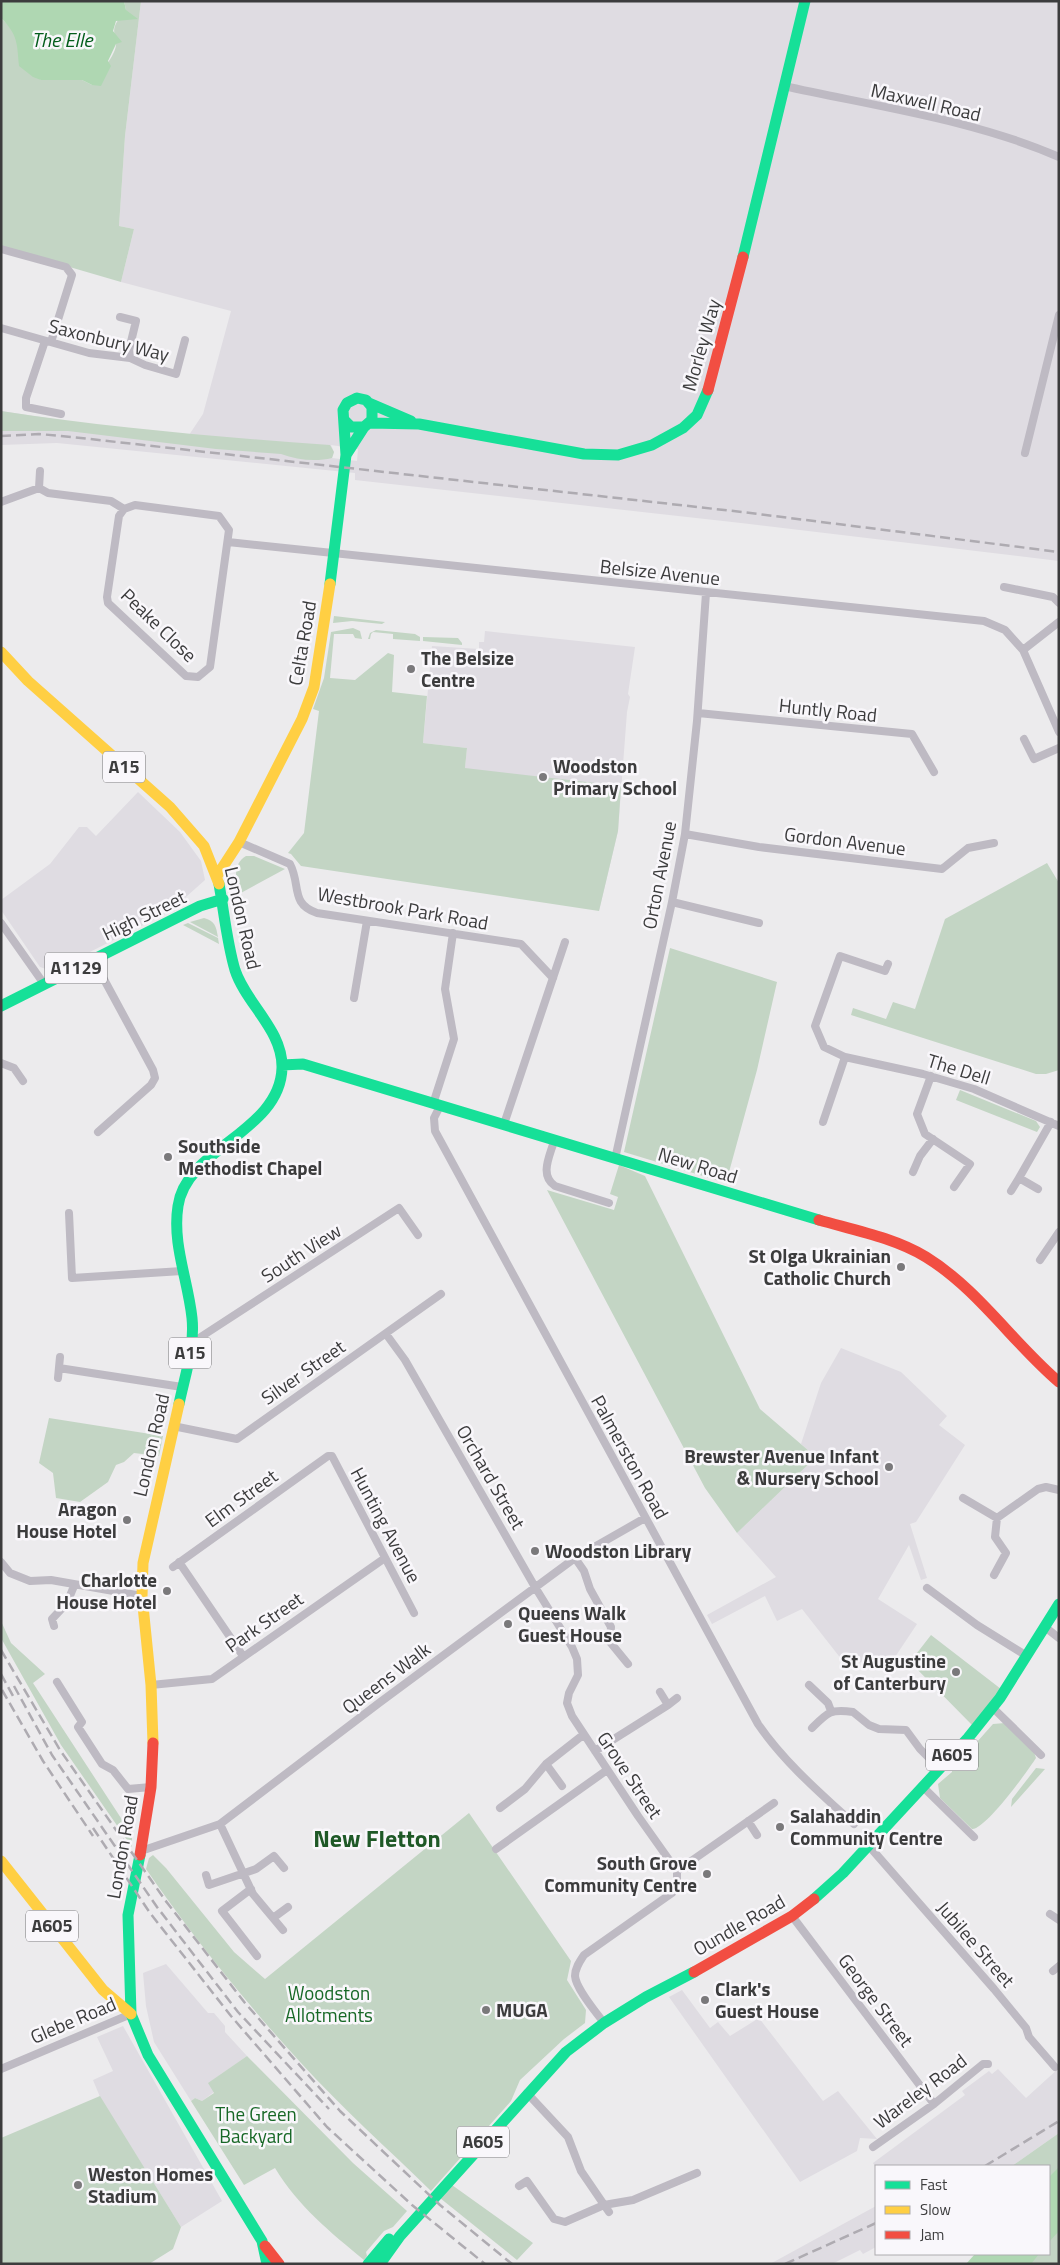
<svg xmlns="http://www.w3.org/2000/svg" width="1060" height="2265" font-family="'Titillium Web',sans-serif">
<rect width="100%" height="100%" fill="#ecebed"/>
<path fill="#dfdce2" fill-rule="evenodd" d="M141 1H1059V561L741 523 355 480V473L57 443 1 445V411L80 423 189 435 203 414 231 311 121 282 134 229 119 226 125 136ZM331 445 358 449 357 461 332 458 334 452Z
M485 631 635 647 628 694 630 697 627 712 618 831 599 911 465 768 467 748 423 743 432 646 479 649V642H484Z
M138 792 180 832 201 861 205 880 169 912 76 959 49 970 40 967 1 910V900L50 864 79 827H87L96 836Z
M841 1348 901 1372 947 1416 939 1425 965 1445 916 1522 910 1524 927 1578 921 1580 909 1545 878 1599 917 1624 889 1666 842 1660 802 1609 777 1621 765 1596 712 1624 707 1615 776 1577 737 1533 816 1457 801 1444 821 1383Z
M166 1964 208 2013H214L225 2026V2032L247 2056 209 2083 214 2092 202 2101 195 2098 191 2101 154 2042 146 2006 143 1973Z
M682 1990 710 2028 718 2022 730 2036 759 2018 823 2101 838 2091 877 2139 860 2138 857 2151 800 2182 669 1997Z
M123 2026 222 2201 181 2227 100 2097 93 2080 113 2071 97 2037Z
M1059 2068V2133L1012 2166H876V2168L873 2163 965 2095 962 2091 989 2071 992 2074 998 2069 1026 2098Z
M876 2206V2247L863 2254 860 2250 832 2264H770Z"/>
<path fill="#c3d5c4" d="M124 1H141L125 136 119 226 134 229 121 282 1 247V18L11 28 41 80H82L92 85C99 74 109 63 114 52 122 34 103 35 126 10Z
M1 411C111 428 220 437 330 445L334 452 332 458C316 462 297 460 281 454L216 449 68 431H1Z
M334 616 385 622 382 624 352 621 333 623Z
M353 628 360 631 362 639 355 638 353 634H334L330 678 355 680 388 653 394 655 392 692 427 696 423 743 467 748 465 768 621 786 618 831 599 911 301 866 291 854 288 853 304 833 319 711 313 709 324 678 331 632Z
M376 630 415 634 420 637V641L393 639V634L373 632 371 634 370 639H368L370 633Z
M423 637 458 638 462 643V645L423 641Z
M246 856H254L285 869 239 894C236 881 232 864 246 856Z
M1047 863 1059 883V1070L1046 1074H1036L851 1015 853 1008 886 1019 893 1002 915 1009 945 919Z
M204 918C215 921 216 926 218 937L190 922Z
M188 923 218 938 219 944 183 925Z
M670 948 777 982 757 1070 726 1183 624 1152Z
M960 1090 1036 1121 1040 1127 1037 1132 956 1100Z
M619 1165 645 1176 760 1409 816 1457 737 1533 705 1488 547 1190 614 1210 618 1197 610 1194Z
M49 1418 163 1436 159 1456 134 1453 124 1462 116 1465 108 1482 80 1502 56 1498 53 1473 39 1463Z
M1 1621 11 1643 45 1674 33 1683 132 1835V1847L61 1745 1 1638Z
M931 1635 1001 1689 972 1725 910 1662Z
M1005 1723 1034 1752 1036 1758C1027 1772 985 1830 972 1829L940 1798 938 1784 952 1772V1770L993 1724Z
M1036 1768 1045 1769 1011 1807 1012 1799Z
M469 1813 571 1961 567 1980 586 2010 585 2023 564 2039 520 2080 511 2101 431 2191C388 2149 342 2108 301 2063 245 2002 193 1937 146 1869L149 1858 153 1855 166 1868 234 1952 265 1979Z
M247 2056 353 2163 407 2211 393 2227 384 2231 366 2252 367 2256 364 2260C330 2232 298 2206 275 2168L244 2185 191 2101 195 2098 202 2101 214 2093 208 2083Z
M100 2096 181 2227 173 2249 149 2264H1V2138Z
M1059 2133V2264H1009L1000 2254H1049V2166H1012Z
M452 2185 533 2243 517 2260 440 2198Z"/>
<path fill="#afd7b2" d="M1 1H124L126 10 138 19 116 21 113 31 122 42 116 44 108 61 111 66 101 86 92 85 82 80H41L33 77 19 66C17 43 18 35 1 18Z
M1059 2167V2231L1049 2242V2177Z
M975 2254H1039L1031 2264H966Z"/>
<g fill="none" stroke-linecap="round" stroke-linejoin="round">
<path stroke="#bebac3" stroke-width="8" d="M784 86C874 106 975 120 1059 157
M1 249 66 267 72 275 51 342
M120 317 136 321 129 350 130 358
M1 328 89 353 130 358 145 365 176 374 185 340
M45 341 26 398V407L61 414
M1025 453 1059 315
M39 488 40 471
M1 502 39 488 48 493 111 501 124 509
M135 505 219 516 229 530 210 667 198 677 186 676 108 603 107 597 119 516 124 509Z
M228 542 984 621 1005 630 1023 650 1059 732
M1004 587 1053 597 1059 603
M1023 650 1059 622
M698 713 912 734 934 772
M1024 739 1034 759 1059 748
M685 834 759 847 942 869 968 848 994 843
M239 842 290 864C301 885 290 904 317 913L521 944 553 978
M672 902 759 923
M1 923 44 984
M93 959 153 1070 155 1078 151 1085 98 1132
M888 964 885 971 840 956 815 1026 824 1047 845 1057 923 1074 974 1089 1059 1126
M354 998 367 921
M1 1063 14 1068 23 1081
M931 1076 917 1114 925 1134 970 1164 954 1187
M433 1104 454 1039 445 989 453 933
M440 1106 434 1118 435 1131 758 1724C784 1762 820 1793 854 1824
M823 1122 845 1057
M504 1124 565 942
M554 1141C550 1156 539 1175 555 1186L609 1203
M615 1159 672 902 685 834 697 721 706 593
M913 1172 920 1156 933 1139
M1038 1189 1019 1178 1051 1122
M1011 1191 1019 1178
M69 1213 72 1278 182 1271
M1040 1260 1059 1232
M386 1334 405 1360 535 1587 572 1647 577 1659 578 1675 569 1693 567 1703 572 1716 638 1816 677 1871V1882L672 1893 584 1955C580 1961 575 1968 575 1976 576 1989 596 2012 604 2023
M193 1342 399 1208 418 1235
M59 1368 182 1387
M58 1378 60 1357
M173 1426 237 1439 441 1294
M963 1498 997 1518 1038 1489 1046 1487 1059 1490
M575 1558 584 1571 590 1589 611 1627 610 1642 628 1664
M1 1562 10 1573 30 1581 51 1580 142 1596
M179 1562 243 1656
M173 1567 328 1456H332L414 1613
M994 1575 1006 1553 995 1537 997 1518
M927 1588 977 1625 1027 1656
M54 1626 52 1619 67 1603 74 1586
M1045 1627 1059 1638
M57 1682 82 1722 78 1727 102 1764 113 1770 128 1789 151 1787
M151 1685 212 1679 385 1558
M809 1685 828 1703 831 1711
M668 1705 677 1698
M992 1707 1041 1755
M812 1728C828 1712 830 1709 853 1712L869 1725 879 1729 906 1730 920 1749 939 1768
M595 1751 668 1705 660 1692
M546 1764 562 1786
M922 1786 974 1837
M500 1808 525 1789 546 1764 583 1735
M748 1821 757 1835
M220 1824 253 1894 283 1930
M869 1846 994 1989 1026 2028 1029 2037 1055 2067
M496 1849 607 1770
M141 1851 220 1824 379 1703 575 1558 645 1518
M677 1871 774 1803
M206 1875 209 1885 256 1869 274 1856 284 1868
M251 1889 222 1911 257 1956
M1050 1914 1059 1920
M792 1916 934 2104
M273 1918 288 1907
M1053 1971 1059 1966
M1 2069 131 2014
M527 2093 568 2137 581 2171 609 2212
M873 2147 934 2104 983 2064H988
M519 2186 527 2181 554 2219 565 2222 604 2205 633 2200 697 2173"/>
<path stroke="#16e098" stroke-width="11" d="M743 257 805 1
M369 403 411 421
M370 423 419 424 584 454 618 455 652 445 683 428 697 415 708 390
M346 455 364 427
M330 584 346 455 343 410 347 403 357 398 366 400 372 407V420L364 427H351L345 421
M1 1006 200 906 223 899
M282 1065 303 1064 819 1220
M179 1404C185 1375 195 1347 192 1318 188 1280 172 1244 178 1206 186 1148 280 1132 282 1068 283 1030 246 1004 235 970 227 943 224 912 219 884
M140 1855 128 1915 131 2014 148 2055 262 2241 267 2264
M814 1899 843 1873 968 1738 1000 1698 1059 1604
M368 2264 389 2239
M380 2264 400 2236 566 2052 604 2023 646 1997 694 1972"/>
<path stroke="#ffcf43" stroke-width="11" d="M1 652 28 681 170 807 204 846 219 884
M217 876 239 842 302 719 314 687 330 584
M153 1743 151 1685 142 1596 143 1563 179 1404
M1 1861 103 1990 131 2014"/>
<path stroke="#f24e42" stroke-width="11" d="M708 390 743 257
M819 1220C854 1230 895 1238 926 1257 978 1289 1013 1343 1059 1382
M140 1855 151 1787 153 1743
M694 1972 792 1916 814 1899
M265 2246 279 2264"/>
<path stroke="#aeabb1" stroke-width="2.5" stroke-dasharray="10 5" stroke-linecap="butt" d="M1 436 39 434 72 437 742 512 1059 552
M1 1650 60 1750 165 1900 245 2003 340 2111 440 2205 512 2264
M1 1674 13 1696
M14 1686 52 1755 157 1907 238 2012 329 2109
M2 1690 43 1761 93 1836
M93 1828 150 1913 231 2016 327 2127 412 2205 485 2264
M985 2166 1059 2121
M785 2264 876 2223"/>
</g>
<g fill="#7a797b" stroke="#f9f7fb" stroke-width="2">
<circle cx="411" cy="669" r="5"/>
<circle cx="543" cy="777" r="5"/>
<circle cx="168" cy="1157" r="5"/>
<circle cx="901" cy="1267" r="5"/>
<circle cx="889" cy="1467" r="5"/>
<circle cx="127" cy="1520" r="5"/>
<circle cx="535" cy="1551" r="5"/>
<circle cx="167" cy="1591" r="5"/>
<circle cx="508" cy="1624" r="5"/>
<circle cx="956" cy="1672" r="5"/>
<circle cx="780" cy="1827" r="5"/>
<circle cx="707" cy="1874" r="5"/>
<circle cx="705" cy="2000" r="5"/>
<circle cx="486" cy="2010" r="5"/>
<circle cx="78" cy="2185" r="5"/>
</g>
<g text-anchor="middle" stroke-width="5" stroke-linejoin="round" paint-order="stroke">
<g fill="#f9f7fb" stroke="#757476" stroke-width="1">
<rect x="103" y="751.5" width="42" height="31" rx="4"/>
<rect x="45" y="952.5" width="62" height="31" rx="4"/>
<rect x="169" y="1337.5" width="42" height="31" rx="4"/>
<rect x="926" y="1739.5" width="52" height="31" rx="4"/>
<rect x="26" y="1910.5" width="52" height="31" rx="4"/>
<rect x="457" y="2126.5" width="52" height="31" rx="4"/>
</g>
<g font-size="18" font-weight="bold" fill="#3c3c3d">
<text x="124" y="773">A15</text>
<text x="76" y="974">A1129</text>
<text x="190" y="1359">A15</text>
<text x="952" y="1761">A605</text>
<text x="52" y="1932">A605</text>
<text x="483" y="2148">A605</text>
</g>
<g font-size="19" fill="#3c3c3d" stroke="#f9f7fb">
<text transform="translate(926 102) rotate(13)" y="7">Maxwell Road</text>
<text transform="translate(109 340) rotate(14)" y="7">Saxonbury Way</text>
<text transform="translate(701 345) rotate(-74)" y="7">Morley Way</text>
<text transform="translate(660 572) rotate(6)" y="7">Belsize Avenue</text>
<text transform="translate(159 625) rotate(44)" y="7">Peake Close</text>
<text transform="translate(302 643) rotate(-80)" y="7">Celta Road</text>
<text transform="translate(828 710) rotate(6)" y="7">Huntly Road</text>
<text transform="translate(845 841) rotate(7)" y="7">Gordon Avenue</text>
<text transform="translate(659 875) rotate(-79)" y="7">Orton Avenue</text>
<text transform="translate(403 908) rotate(10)" y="7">Westbrook Park Road</text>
<text transform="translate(144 915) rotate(-26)" y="7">High Street</text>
<text transform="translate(243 918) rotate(77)" y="7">London Road</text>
<text transform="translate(959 1069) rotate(17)" y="7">The Dell</text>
<text transform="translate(698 1165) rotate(17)" y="7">New Road</text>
<text transform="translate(301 1253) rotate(-33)" y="7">South View</text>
<text transform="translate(303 1372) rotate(-35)" y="7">Silver Street</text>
<text transform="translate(151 1445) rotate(-77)" y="7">London Road</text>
<text transform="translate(630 1457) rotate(61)" y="7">Palmerston Road</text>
<text transform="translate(491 1477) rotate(60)" y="7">Orchard Street</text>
<text transform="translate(241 1498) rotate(-36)" y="7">Elm Street</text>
<text transform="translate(386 1525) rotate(62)" y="7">Hunting Avenue</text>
<text transform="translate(264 1622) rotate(-35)" y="7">Park Street</text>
<text transform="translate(386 1678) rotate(-37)" y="7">Queens Walk</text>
<text transform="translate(630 1775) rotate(56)" y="7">Grove Street</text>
<text transform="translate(122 1847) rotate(-80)" y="7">London Road</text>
<text transform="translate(739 1925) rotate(-30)" y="7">Oundle Road</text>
<text transform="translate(976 1944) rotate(49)" y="7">Jubilee Street</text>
<text transform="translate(876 2000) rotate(53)" y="7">George Street</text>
<text transform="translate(73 2020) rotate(-23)" y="7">Glebe Road</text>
<text transform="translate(920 2091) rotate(-37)" y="7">Wareley Road</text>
</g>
<g font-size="19" font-weight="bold" fill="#3c3c3d" stroke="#f9f7fb" text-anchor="start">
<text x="421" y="665">The Belsize<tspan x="421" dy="22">Centre</tspan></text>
<text x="553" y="773">Woodston<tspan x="553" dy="22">Primary School</tspan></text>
<text x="178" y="1153">Southside<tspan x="178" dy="22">Methodist Chapel</tspan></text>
<text x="891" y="1263" text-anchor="end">St Olga Ukrainian<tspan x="891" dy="22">Catholic Church</tspan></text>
<text x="879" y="1463" text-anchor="end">Brewster Avenue Infant<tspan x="879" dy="22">&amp; Nursery School</tspan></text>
<text x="117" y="1516" text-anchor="end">Aragon<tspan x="117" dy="22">House Hotel</tspan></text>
<text x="545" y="1558">Woodston Library</text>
<text x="157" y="1587" text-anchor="end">Charlotte<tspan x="157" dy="22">House Hotel</tspan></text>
<text x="518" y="1620">Queens Walk<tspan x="518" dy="22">Guest House</tspan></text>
<text x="946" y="1668" text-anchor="end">St Augustine<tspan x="946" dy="22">of Canterbury</tspan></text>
<text x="790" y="1823">Salahaddin<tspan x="790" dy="22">Community Centre</tspan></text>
<text x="697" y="1870" text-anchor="end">South Grove<tspan x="697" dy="22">Community Centre</tspan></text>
<text x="715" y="1996">Clark's<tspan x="715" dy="22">Guest House</tspan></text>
<text x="496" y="2017">MUGA</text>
<text x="88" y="2181">Weston Homes<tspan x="88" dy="22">Stadium</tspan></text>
</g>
<g font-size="19" fill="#176826" stroke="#f9f7fb">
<text x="329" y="2000">Woodston<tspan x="329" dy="22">Allotments</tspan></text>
<text x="256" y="2121">The Green<tspan x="256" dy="22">Backyard</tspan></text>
</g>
<g font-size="20" font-style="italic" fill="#035d1b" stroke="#f9f7fb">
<text x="62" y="47">The Elle</text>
</g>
<g font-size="24" font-weight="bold" fill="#1f5927" stroke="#f9f7fb">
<text x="377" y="1847">New Fletton</text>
</g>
</g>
<rect width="1060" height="2265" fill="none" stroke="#3c3c3d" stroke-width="5"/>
<rect x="875" y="2165" width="175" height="90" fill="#f9f7fb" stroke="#adacaf"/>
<rect x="885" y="2181" width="25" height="8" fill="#16e098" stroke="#adacaf"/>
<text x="920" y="2190" font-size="15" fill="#3c3c3d">Fast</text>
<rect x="885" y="2206" width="25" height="8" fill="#ffcf43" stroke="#adacaf"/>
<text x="920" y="2215" font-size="15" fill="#3c3c3d">Slow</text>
<rect x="885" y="2231" width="25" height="8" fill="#f24e42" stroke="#adacaf"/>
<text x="920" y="2240" font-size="15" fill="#3c3c3d">Jam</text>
</svg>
